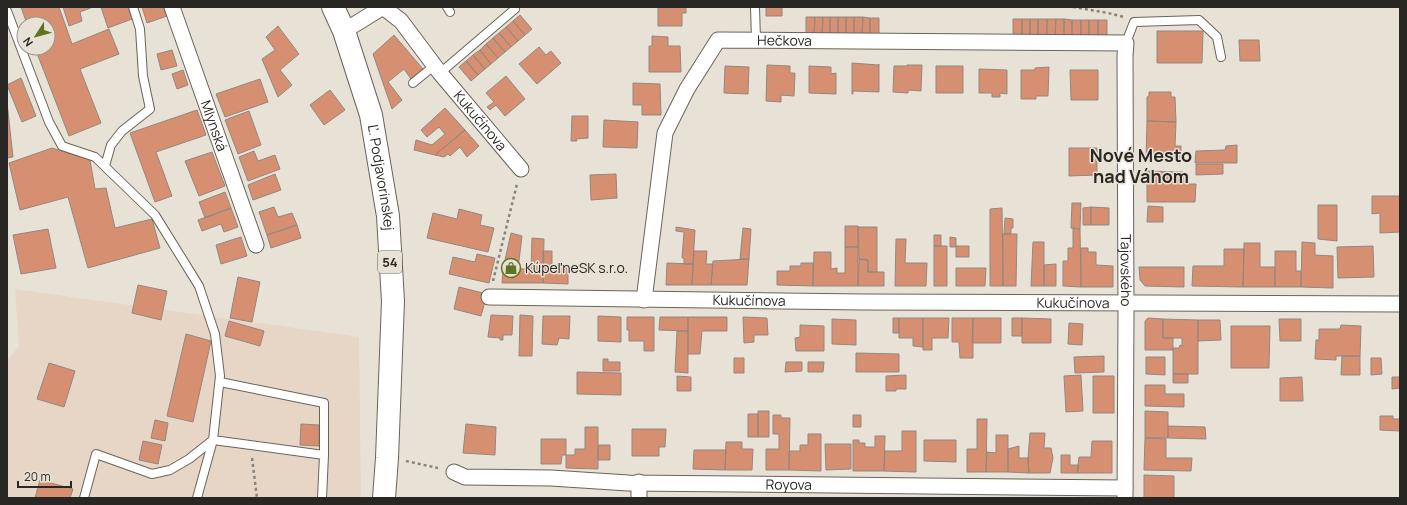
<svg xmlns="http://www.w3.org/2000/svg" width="1407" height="505" font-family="Manrope,sans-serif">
<rect width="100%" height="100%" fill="#e8e2d6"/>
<path fill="#e7d6c5" d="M15 289 359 337 361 498H7V361L19 346Z"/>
<path fill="#d69071" stroke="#938781" d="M21 7H59L72 44 109 29 119 54 80 69 101 123 69 136 35 48H48V24H27Z
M63 7H93L80 12 82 21 69 26Z
M101 7H128L132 19 108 28Z
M142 7H163L167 16 147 23Z
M658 7H686V13H682V26H658Z
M766 7H782V16H766Z
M520 15 532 29 525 35 513 21Z
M806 17H815L814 34 806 33Z
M815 17H823L822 34H814Z
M823 17H830V34H822Z
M830 17H838V34H830Z
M838 17H846V34H838Z
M846 17H854V34H846Z
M854 17H863L862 34H854Z
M863 17 870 18V34H862Z
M870 18H879V34H870Z
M1013 19H1022V36H1013Z
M1022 19H1030V36H1022Z
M1030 19H1038V36H1030Z
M1038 19H1047V36H1038Z
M1047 19H1056L1055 36H1047Z
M1056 19H1064V36H1055Z
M1064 19 1072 20V36H1064Z
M1072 20H1081V36H1072Z
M1081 20H1089V37L1081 36Z
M1089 20H1098V37H1089Z
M1098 20H1107V37H1098Z
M513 21 525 35 518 41 506 27Z
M278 26 299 54 280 70 292 85 278 97 262 59 275 50 266 37Z
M506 27 518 41 511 47 499 33Z
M1157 31H1203L1202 63H1157Z
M499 33 511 47 505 52 493 38Z
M394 35 423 69 411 79 404 69 388 82 402 100 392 109 373 54Z
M652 36 668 37V46H680L681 72H649V46H652Z
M493 38 505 52 498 58 486 44Z
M1239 40H1259L1260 61H1240Z
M486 44 498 58 491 64 480 50Z
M539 47 546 55 551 51 561 63 537 84 519 64Z
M172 50 177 66 161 70 157 54Z
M480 50 491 64 485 69 473 55Z
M473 55 485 69 478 75 466 61Z
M466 61 478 75 471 81 459 67Z
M852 63 878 65 879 64V92L853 91V94H852Z
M767 65 790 66V73H795L794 96 781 95V102L766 101Z
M907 65H922L921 91 908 90V93L893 92 894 66H907Z
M725 66 749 67 748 94 724 93Z
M809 66 831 67V74L836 73V94L809 93Z
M936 66H963V93H936Z
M1049 67 1048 96H1036V99H1021V70H1035V68Z
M979 69 1007 70V94L1000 93V97H992V93H979Z
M183 70 188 85 177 89 172 74Z
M1070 70H1098V100H1071Z
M506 76 525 99 505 116 496 105 490 110 487 107 494 102 486 93Z
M21 78 36 116 22 122 7 85Z
M260 79 268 102 225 117 216 94Z
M633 83 660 84 661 115H642V105H633Z
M330 90 345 110 324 125 310 105Z
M1149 92H1171V97H1175L1176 122 1147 121V97L1149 96Z
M7 102 13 157 7 158Z
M445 108 465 130 435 155 414 150 416 140 432 145 445 134 439 127 427 137 421 130Z
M197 110 206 135 156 152 172 196 155 202 130 133Z
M249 111 261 145 238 154 225 120Z
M572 116H588V138L576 139 577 141H571Z
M604 120 638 122 637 148 603 147Z
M1147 121 1176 122 1175 146H1181V159L1146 160Z
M465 130 479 146 467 157 460 147 450 156 448 154 444 157 435 155Z
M1237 145V163H1195L1196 151 1225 150 1226 146Z
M52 148 90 160 95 189 106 188 115 228 152 219 160 248 88 268 68 197 20 210 9 163Z
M1069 148H1097V175L1069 176Z
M254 151 258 161 275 155 280 169 248 181 239 157Z
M212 152 225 186 199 196 185 161Z
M1196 164H1223V174L1196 175Z
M1147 171 1183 172 1184 184H1196L1195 202H1147Z
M275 174 281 190 253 200 248 185Z
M616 174 617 198 591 200 590 175Z
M225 192 231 208 205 218 199 202Z
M1372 196H1400V232L1380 233V213L1372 214Z
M1072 203H1081L1080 229 1071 228Z
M1318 205H1337V241L1318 239Z
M1148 206 1163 207V222H1147Z
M274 207 278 217 292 213 297 225 267 235 259 212Z
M1091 207 1109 208V225H1091Z
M1091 207V225H1083V208Z
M231 208 238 227 224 232 221 224 202 231 198 220Z
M1002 208 1003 286H990V209Z
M459 209 482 215 480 225 494 228 488 252 427 238 433 213 457 219Z
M1005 218 1013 219V228H1011V234H1004Z
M297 225 301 238 271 248 267 235Z
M845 226H858V247H845Z
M676 227 695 230 693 264H684V258H682L684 232 676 231Z
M858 227H877V272H868V260L859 259Z
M743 228 751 229 749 259H740Z
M1073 228 1080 229 1081 287 1063 286V261H1068V248H1073Z
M48 229 56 268 21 274 13 235Z
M511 233 522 236 518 269H531L532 238 544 239 543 283H502L503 269Z
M1003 234H1017L1016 286H1003Z
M934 235H941V246H934Z
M241 237 247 256 221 264 216 245Z
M950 237 956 238V247H950Z
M896 239H906L905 263H927L926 286H895Z
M1033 242H1044V286H1031Z
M1302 242 1315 243V255L1333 256V288L1301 287Z
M1244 243H1260V267H1275V287H1243Z
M934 246H947V286H934Z
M956 246H969V257H956Z
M1373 246 1374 277 1338 278 1337 247Z
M845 247H858V286H813L814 252H831V269L837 268V273H845Z
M1081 248H1088V252H1096V265L1113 266V287H1081Z
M1224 249H1244L1243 287 1192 286 1193 266H1224Z
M543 251H552V265H568V284L543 283Z
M694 251H707L706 264H713L711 285H692Z
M1275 251H1296V271H1301V287H1275Z
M477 254 495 258 489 283 449 274 453 257 475 262Z
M749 259 747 285H711L713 261Z
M859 259 868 260V272H884V286H858Z
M667 263 693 264 692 285H666Z
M801 263H813V286L777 285V271H790V266H801Z
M1056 264V286H1044V265Z
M1139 267H1184V287L1145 286 1140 280Z
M956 268H986L985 286H956Z
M238 277 260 282 252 322 230 318Z
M138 285 167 291 161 320 132 313Z
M459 287 487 294 481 316 454 309Z
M491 315 513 316 512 335H503V340H500V338L488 337Z
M520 315 533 316 532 356H519Z
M543 316H570L569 339 559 338 557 345 542 344Z
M598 316 621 317V342L598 341Z
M627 317H654V351H644V341H629V330H627Z
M660 317H688V331L659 330Z
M688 317H727V331H702L700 354H688Z
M743 317 767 318 768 335H754V342L744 343Z
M893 318H899V333H893Z
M899 318H923V347L913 346V338H899Z
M923 318H949L948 338H932V350H923Z
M952 318H973V358H960L959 342H952Z
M973 318H1001V343H972Z
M1012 318H1022V336H1012Z
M1022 318 1051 319V343H1022Z
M1148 318 1163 319V338H1173V350H1145V321Z
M832 319 856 320V345L832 344Z
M1163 319 1198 320V374H1173V348H1179L1180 345 1182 346V338H1163Z
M1279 319H1301V341H1280Z
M1198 320H1220L1221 340 1198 341Z
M229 321 264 331 260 346 225 336Z
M1069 323 1083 324 1082 345 1068 344Z
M800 325 824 326V351H796L795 338 800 337Z
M1341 325 1361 326 1360 356H1336V360L1315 359 1316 340H1319V329H1340Z
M1231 326H1270L1269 368H1231Z
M677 331H688V373L675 372Z
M186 334 211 341 193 422 167 416Z
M856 353 899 354V372H856Z
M1104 356V372L1075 373 1074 357Z
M1342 356H1360V375H1341Z
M1146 357H1165V375L1146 374Z
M734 358H744V373H734Z
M1371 358H1381L1382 374 1371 375Z
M603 359H608V362H620V371H603Z
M786 362H802V371L785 372Z
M808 362H824L823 372H808Z
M49 363 75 371 64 407 37 399Z
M577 372 621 373V395L577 394Z
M1173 374H1188V383H1173Z
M906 375V389H896V391H886V376Z
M1081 375 1083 411 1066 412 1064 376Z
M677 376 691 377V391H677Z
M1093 376H1114V413H1093Z
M1302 377 1303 401H1280V378Z
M1392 377H1400V388L1392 389Z
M1145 385H1165V394H1184V407L1145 406Z
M758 411H769V437H758Z
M1145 411 1168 412V438H1145Z
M748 414H758V437H748Z
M773 415H781V418H790L789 470H766V449H779V434H773Z
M853 415H861V427H853Z
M1380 416H1393V419H1400V431L1380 430Z
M977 419H987L986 472H967V449H977Z
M155 420 168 423 165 441 151 438Z
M301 424 319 425V446L300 445Z
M466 424 496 427 495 455 463 453Z
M1168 426 1205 427 1206 439 1168 438Z
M585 427H598V469L566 468V455H575V449H585Z
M632 429H666L665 447H659V456H632Z
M902 431H916V472L884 471 885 451H902Z
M1030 433H1045L1044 448H1051L1053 458 1050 473H1029L1028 458Z
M808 434H821V471L789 470V451H800V445H808Z
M996 435H1008V472H986L987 452 996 453Z
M875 436H885L884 471H853V440H859V443H865V447H875Z
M1145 438 1166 439V458H1192L1191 471 1144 470Z
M541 439H566V455H562L561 464H541Z
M924 440H956V462L924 461Z
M143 441 162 445 158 464 139 460Z
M1092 441H1112V473H1077L1079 457H1091Z
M726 442H742V449H753L752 470H725Z
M825 444H851V469L826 470Z
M598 445H610V460H598Z
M1019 446V458H1028L1029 473 1008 472V449Z
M694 450H726L725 470 693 469Z
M1061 455H1070V465H1079L1077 473H1061Z
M1144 475 1174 476V498H1144Z
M40 480 73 489 70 498H35Z"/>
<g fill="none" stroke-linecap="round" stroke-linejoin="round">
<g stroke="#69645a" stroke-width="10">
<path id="service" d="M447 7 450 12
M755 7 756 40
M7 11 49 122 62 146 95 157 155 215 199 286 215 334 220 376 213 440 189 459 170 470 152 474 96 454 84 498
M1126 43 1134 22 1199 20 1217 37 1221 57
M440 73 515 9
M413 83 435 65
M105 166 111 145 122 131 150 109 143 76 140 29 133 7
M220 382 324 403V455
M197 498 213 440 324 455 322 498"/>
</g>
<g stroke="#69645a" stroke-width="17">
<g id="minor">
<path id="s1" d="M172 7 256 245"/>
<path id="s2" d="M344 31 383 7 401 21 440 73 521 169"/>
<path id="s3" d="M489 297 863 302 1400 304"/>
<path id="s4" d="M644 300 665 133 687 89 718 40 1126 43 1125 56 1126 314 1125 498"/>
<path id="s5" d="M454 472 465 477 551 478 628 483 1125 488"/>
<path d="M639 498V482"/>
</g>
</g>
<g stroke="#69645a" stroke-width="24">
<g id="primary">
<path id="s6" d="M333 7 344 31 371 115 388 216 393 301 387 458 384 498"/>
</g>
</g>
<path stroke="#88847c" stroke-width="2.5" stroke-dasharray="3 3" stroke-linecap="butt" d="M1073 7 1108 13 1124 17
M493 281 517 184
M252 458 257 498
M406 461 438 468"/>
<use href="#service" stroke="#fff" stroke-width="8"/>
<use href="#minor" stroke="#fff" stroke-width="15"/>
<use href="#primary" stroke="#fff" stroke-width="22"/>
</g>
<defs>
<g id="shop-ring" transform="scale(1)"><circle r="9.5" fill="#e8e2d6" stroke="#5f7323" stroke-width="1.5"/><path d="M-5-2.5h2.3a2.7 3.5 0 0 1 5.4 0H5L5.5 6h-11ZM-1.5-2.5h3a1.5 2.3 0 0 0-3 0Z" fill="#5f7323"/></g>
</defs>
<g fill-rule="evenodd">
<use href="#shop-ring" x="511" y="268"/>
</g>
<g text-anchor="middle" stroke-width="3" stroke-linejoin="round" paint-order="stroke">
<rect fill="#e8e2d6" stroke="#625f59" stroke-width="1" x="378" y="251" width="24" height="22" rx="3"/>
<g font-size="13" font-weight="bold" fill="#292723">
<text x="390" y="267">54</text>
</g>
<g font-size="14" fill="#292723" stroke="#e8e2d6">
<text dy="5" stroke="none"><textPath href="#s4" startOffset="342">Hečkova</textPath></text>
<text dy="5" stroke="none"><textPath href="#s2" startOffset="196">Kukučínova</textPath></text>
<text dy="5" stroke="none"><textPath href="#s1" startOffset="126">Mlynská</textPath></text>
<text dy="5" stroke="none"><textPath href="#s6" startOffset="178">Ľ. Podjavorinskej</textPath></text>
<text dy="5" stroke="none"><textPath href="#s4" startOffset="911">Tajovského</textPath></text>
<text dy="5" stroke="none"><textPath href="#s3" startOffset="260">Kukučínova</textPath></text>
<text dy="5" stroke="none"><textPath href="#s3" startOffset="584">Kukučínova</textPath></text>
<text dy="5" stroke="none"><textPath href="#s5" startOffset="336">Royova</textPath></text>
</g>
<g font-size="14" fill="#292723" stroke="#e8e2d6" text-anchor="start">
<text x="525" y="273">KúpeľneSK s.r.o.</text>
</g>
<g font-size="18" font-weight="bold" fill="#292723" stroke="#e8e2d6">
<text x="1141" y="162">Nové Mesto<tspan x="1141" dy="21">nad Váhom</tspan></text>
</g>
</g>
<rect width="1407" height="505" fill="none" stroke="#292723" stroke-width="16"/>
<g transform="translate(36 36) rotate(234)"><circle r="19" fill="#e8e2d6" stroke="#9c978e"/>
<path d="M0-3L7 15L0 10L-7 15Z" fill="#5f7323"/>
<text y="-6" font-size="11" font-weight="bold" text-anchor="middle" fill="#292723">N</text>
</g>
<path d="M18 481v6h53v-6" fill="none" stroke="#292723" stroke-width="2"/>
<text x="24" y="481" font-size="12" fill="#292723" stroke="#e8e2d6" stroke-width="3" paint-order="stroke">20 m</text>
</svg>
